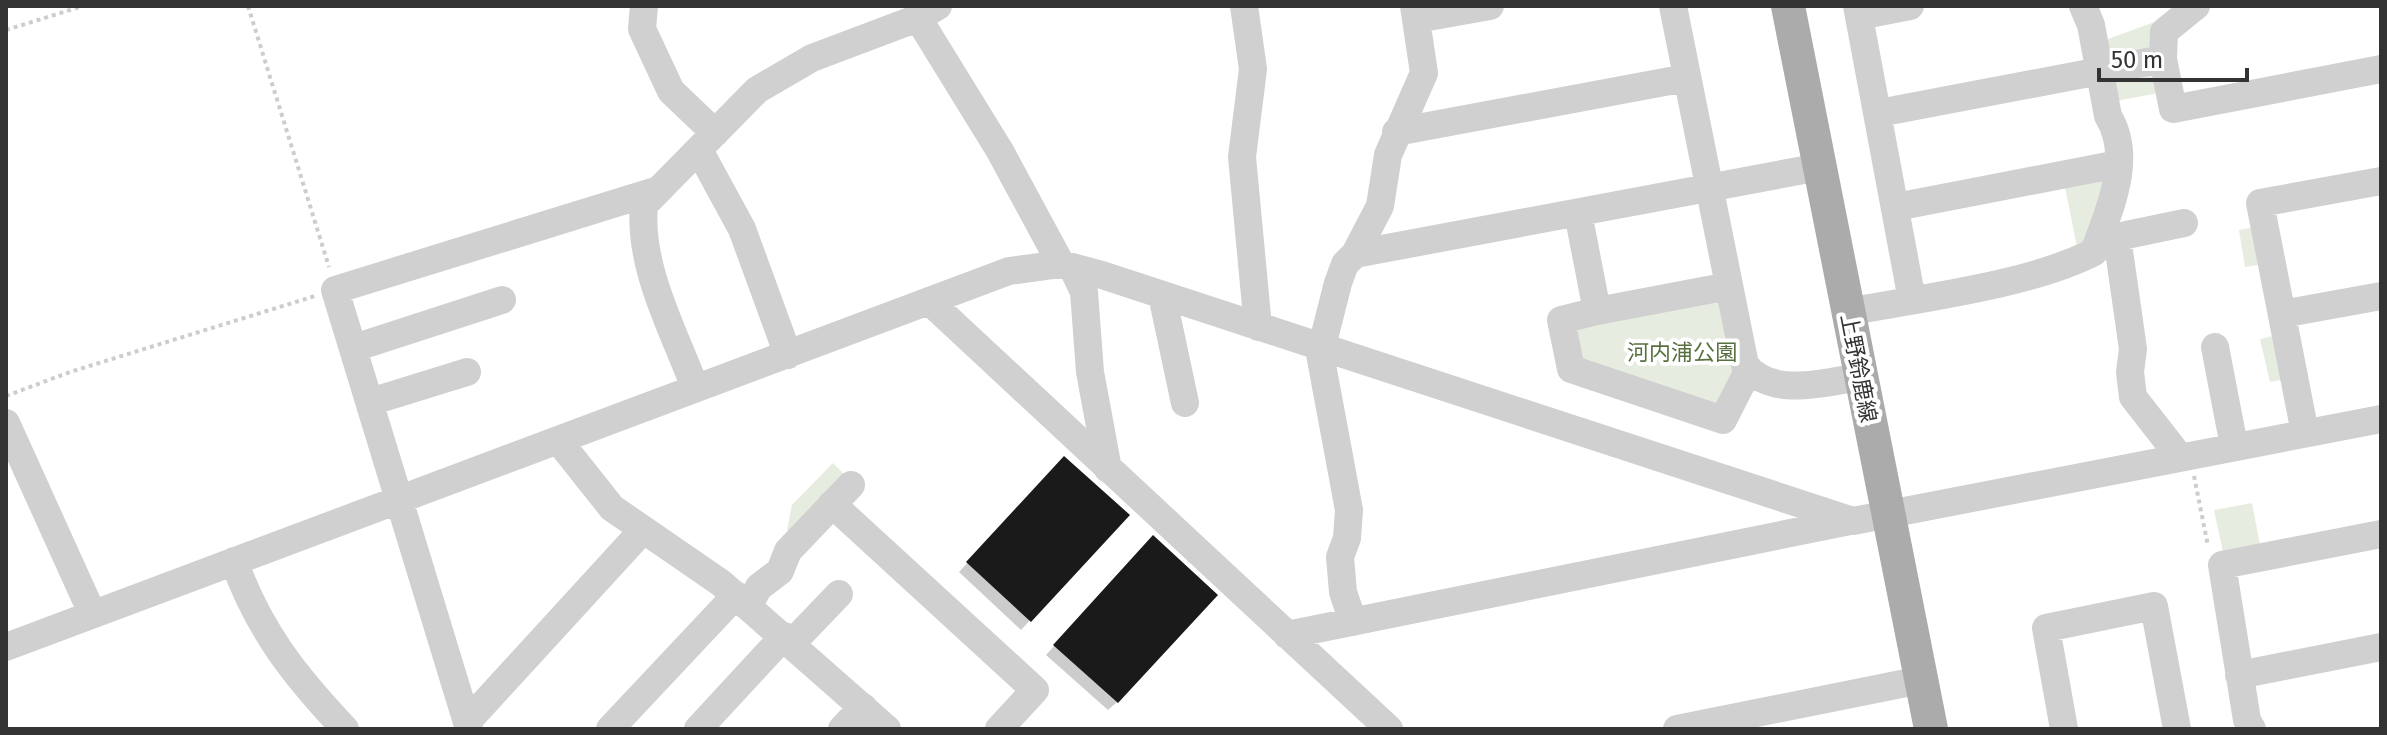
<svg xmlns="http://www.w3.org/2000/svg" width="2387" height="735" font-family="'Fira Sans','Noto Sans JP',sans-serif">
<rect width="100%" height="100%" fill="#fff"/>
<path fill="#e6ecdf" d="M2160 20 2147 52 2120 58 2107 49 2108 39Z
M2144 71 2155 79 2159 93 2115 101 2112 86 2121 75Z
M2100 175 2108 186 2090 238 2078 252 2064 182Z
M2256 227 2263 264 2245 267 2239 230Z
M1724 301 1740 382 1721 416 1575 366 1567 323Z
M2277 335 2286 379 2270 382 2260 339Z
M833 463 845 475 791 533 787 530 792 505Z
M2252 503 2261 550 2224 557 2214 510Z"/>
<path fill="#0003" d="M1056 467 1127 515 1021 630 959 572Z
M1144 547 1117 702 1108 710 1046 655Z"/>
<path fill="#1a1a1a" d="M1064 456 1130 515 1031 622 966 562Z
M1153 535 1218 595 1118 703 1053 645Z"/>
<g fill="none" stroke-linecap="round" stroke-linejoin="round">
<path stroke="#cdcdcd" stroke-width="4" stroke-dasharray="4 4" stroke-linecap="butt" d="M248 6 329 267
M6 30 83 6
M6 396 70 372 315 296
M2194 476 2208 546"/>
<path stroke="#d0d0d0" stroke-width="28" d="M644 6 642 29 671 91 715 133
M1244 6 1253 69 1242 157 1258 327
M1673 6 1745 365C1772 398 1822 383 1859 377
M1857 6 1912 300
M2196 6 2164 32 2163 59 2173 109 2381 69
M1859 16 1910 6
M918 18 1000 151 1061 264
M1417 19 1490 6
M1879 113 2163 59
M1396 132 1686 78
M699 150 742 229 788 355
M1896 207 2118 164
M1578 213 1597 311 1729 286
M1355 254 1820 167
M1072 267 1084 292 1090 372 1108 469
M1162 295 1185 403
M929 301 1389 729
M1597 311 1561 320 1571 369 1723 420 1749 369
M1848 312C1921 298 2030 285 2094 252 2109 210 2134 158 2108 116L2091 25 2083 6
M2282 314 2381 296
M2215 347 2234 446
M354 348 502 300
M695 388C674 331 638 267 644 205L757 90 812 58 918 18 938 6
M370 402 467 372
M6 423 92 613
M2305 433 2260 203 2381 181
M558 440 612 508 721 583 887 729
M2179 456 2133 397 2130 372 2133 349 2117 237 2184 223
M832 504 1035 690 999 729
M234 561C259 631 295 676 345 729
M748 606 759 587 780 571 788 551 851 485
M1353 622 1343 592 1340 557 1347 538 1349 510 1320 354 1338 283 1345 264 1355 254 1380 206 1388 155 1424 73 1414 6
M1287 635 1850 521
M792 643 839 594
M6 647 1009 271 1061 264 1102 275 1853 521 2381 419
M2239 675 2381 647
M467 722 642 531
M469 729 335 290 655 191
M610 729 736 595
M698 729 784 636
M842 729 863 707
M1677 729 1921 680
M2064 729 2046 628 2154 606 2177 729
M2252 729 2247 720 2222 565 2381 534"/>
<path stroke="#ababab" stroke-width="34" d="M1788 6 1931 729"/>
</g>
<g text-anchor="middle" stroke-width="8" stroke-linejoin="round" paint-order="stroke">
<g font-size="22" fill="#56703f" stroke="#fff">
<text x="1682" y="360">河内浦公園</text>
</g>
<g font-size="22" fill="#333" stroke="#fff">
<text transform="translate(1859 368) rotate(79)" y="8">上野鈴鹿線</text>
</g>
</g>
<rect width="2387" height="735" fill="none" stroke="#333333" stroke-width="16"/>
<path d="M2099 68v12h148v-12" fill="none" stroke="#333333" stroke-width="4"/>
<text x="2111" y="68" font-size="24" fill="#333333" stroke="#ffffff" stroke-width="6" paint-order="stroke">50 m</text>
</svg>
